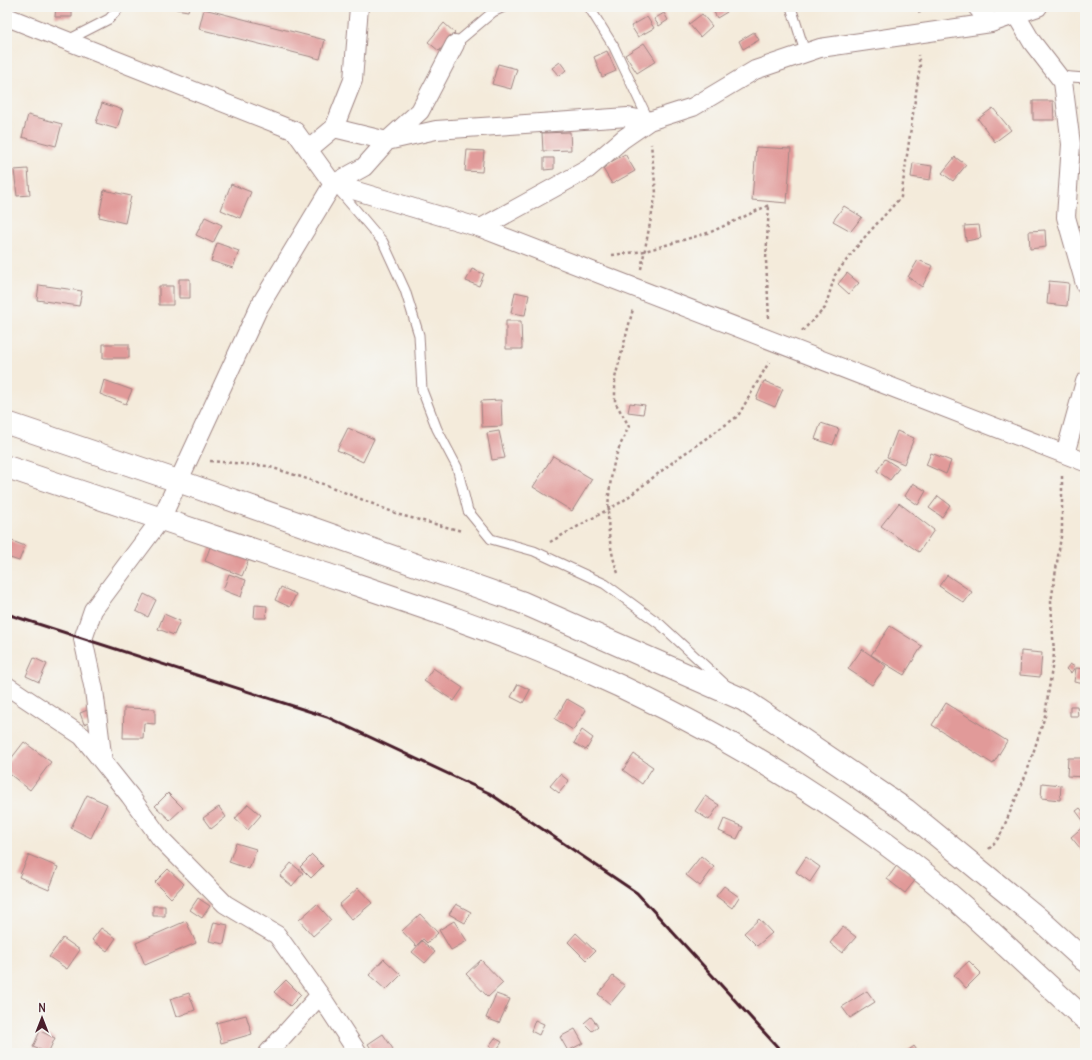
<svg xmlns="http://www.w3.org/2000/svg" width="1092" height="1060" font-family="Delius,sans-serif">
<rect width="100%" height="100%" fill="#f6f6f2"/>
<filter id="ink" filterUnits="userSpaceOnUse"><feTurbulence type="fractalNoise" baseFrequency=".025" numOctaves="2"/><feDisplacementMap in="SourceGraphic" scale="8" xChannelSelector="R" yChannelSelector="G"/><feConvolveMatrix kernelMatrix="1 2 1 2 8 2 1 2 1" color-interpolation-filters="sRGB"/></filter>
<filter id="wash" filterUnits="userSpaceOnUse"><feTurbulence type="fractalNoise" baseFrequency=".012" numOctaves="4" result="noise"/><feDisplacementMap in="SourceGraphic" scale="16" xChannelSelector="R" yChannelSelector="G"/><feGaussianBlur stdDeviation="0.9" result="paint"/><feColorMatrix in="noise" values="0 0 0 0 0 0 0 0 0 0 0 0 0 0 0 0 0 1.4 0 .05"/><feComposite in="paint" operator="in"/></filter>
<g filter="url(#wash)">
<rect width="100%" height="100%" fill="#f4ebdb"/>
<g id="blocks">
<path fill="#e19a99" d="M56 7H72V17H55Z
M176 7H189L188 11 176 9Z
M719 7H724L727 12 717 18 713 10Z
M204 9 325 40 320 59 199 29Z
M664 13 668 20 659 26 654 19Z
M702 14 712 26 700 37 689 24Z
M647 17 654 28 638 37 631 26Z
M444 23 455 33 439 51 428 42Z
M754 32 759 40 743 49 739 41Z
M644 43 656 61 637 73 625 55Z
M607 51 616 71 602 77 594 57Z
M560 62 566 70 559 76 552 68Z
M498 64 517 69 511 89 492 84Z
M1033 101H1053L1054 120H1033Z
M102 103 123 110 117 129 96 123Z
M993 108 1011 130 995 142 978 119Z
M28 115 62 124 56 146 22 137Z
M570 132 571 150 543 151 542 133Z
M756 147 791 149 787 203 752 200Z
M467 150 484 151 482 172 465 171Z
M625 154 635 171 612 184 602 167Z
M955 157 966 165 953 181 942 173Z
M544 158H554V169L544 170Z
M913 163 932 166 930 180 911 177Z
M28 169 30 195 17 196 14 170Z
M231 184 251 192 240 218 221 210Z
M104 190 131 196 125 223 99 217Z
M844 206 862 217 851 231 833 221Z
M205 217 222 225 213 243 196 235Z
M979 225 981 238 966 241 964 226Z
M1045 230 1046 247 1030 249 1029 231Z
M217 243 239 251 233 268 211 261Z
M918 260 933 266 922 287 908 277Z
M472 269 484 274 479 286 466 281Z
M847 273 859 283 849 294 838 284Z
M179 279H190V298H179Z
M1049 281 1069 283 1067 306 1047 304Z
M39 285 82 291 79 306 37 300Z
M159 286H173V305H159Z
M515 292 529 295 525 315 511 313Z
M506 321H521L522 349H506Z
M103 344H129V358H103Z
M104 380 132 390 126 404 100 394Z
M764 381 783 389 775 407 756 399Z
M501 400 502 426 482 427 481 401Z
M630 403 645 405 643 414 628 412Z
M821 423 839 429 833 445 815 439Z
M348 428 374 439 363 462 337 450Z
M499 431 505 458 492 460 487 433Z
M897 431 914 438 904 464 887 457Z
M931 453 951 461 946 474 926 465Z
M553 456 592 479 572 511 533 487Z
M885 459 899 468 890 480 877 471Z
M913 483 926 491 918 505 905 496Z
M938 496 950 505 942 517 929 508Z
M899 503 934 530 919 552 881 526Z
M7 539 25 546 19 561 7 557Z
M213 539 251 554 242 576 205 561Z
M229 574 246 580 241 597 223 590Z
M947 575 972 592 964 603 939 586Z
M281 587 296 594 290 607 275 600Z
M144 594 156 600 148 617 136 611Z
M255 605 267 606 266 618H254Z
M164 614 180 621 174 635 158 629Z
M890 626 922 646 904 675 871 655Z
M862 649 886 666 872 685 848 669Z
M1021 651 1042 653 1040 677 1020 675Z
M34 658 47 664 39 682 26 676Z
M1070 664 1075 667 1071 673 1066 669Z
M433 668 463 688 454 701 424 681Z
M1076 668 1085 669V684L1074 682Z
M518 684 530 690 523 703 511 697Z
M567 699 586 710 573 730 555 719Z
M946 703 1007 741 993 764 932 725Z
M1070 706H1077L1078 716H1070Z
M124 708 155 709V724L144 723 143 738H123Z
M90 709 95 720 84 724 80 713Z
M582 730 593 738 586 750 574 743Z
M24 742 51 762 30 790 7 772V764Z
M634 754 653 767 642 784 623 770Z
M1068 758H1085V777L1067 776Z
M560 774 569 781 559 793 550 786Z
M1042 783 1061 785 1060 800 1041 798Z
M168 793 183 808 170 820 155 806Z
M87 795 107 804 91 838 71 828Z
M705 796 719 805 709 820 695 811Z
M248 804 261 815 248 830 235 819Z
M219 807 226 817 211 829 203 818Z
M1080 808 1085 814V823L1076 811Z
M724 819 743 827 737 839 719 831Z
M1085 825V854L1071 837Z
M236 843 256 849 249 869 229 862Z
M29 855 58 867 49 890 19 877Z
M312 855 323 866 311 878 300 867Z
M701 856 714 867 700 886 686 875Z
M806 857 820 867 810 882 796 872Z
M291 863 303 873 292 886 280 876Z
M898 864 917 878 905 893 887 879Z
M168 869 184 884 171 898 155 882Z
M724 886 739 897 732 908 716 896Z
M358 888 372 903 352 920 339 905Z
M198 898 210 906 202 918 190 910Z
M317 904 331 920 313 936 299 920Z
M456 904 471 912 465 923 449 914Z
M153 906H165V916H153Z
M420 914 438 933 427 943 423 939 416 946 402 931Z
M759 919 772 933 757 946 744 933Z
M186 921 196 943 145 965 136 943Z
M454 921 467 941 451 950 439 930Z
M214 922 228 925 224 944 209 941Z
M843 927 856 937 842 953 830 943Z
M101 928 116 938 107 951 92 940Z
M576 933 595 951 586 960 568 942Z
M63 938 80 950 67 969 49 957Z
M422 941 435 952 425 963 412 952Z
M384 959 401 975 386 990 369 975Z
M481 960 503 983 488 997 466 974Z
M969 961 981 973 966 988 954 975Z
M613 976 625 986 610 1004 598 994Z
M286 980 301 995 290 1006 274 992Z
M867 991 875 1002 850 1018 842 1007Z
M189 993 195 1010 176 1017 170 999Z
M496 994 510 999 499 1023 486 1018Z
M246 1015 252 1034 221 1043 216 1023Z
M591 1017 598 1026 592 1031 584 1023Z
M535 1020 544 1024 539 1035 531 1031Z
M575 1029 583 1043 568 1051 560 1037Z
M40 1031 55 1038 48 1053 33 1047Z
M383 1034 393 1049 387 1053H374L368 1044Z
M495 1038 502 1042 496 1051 489 1046Z
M914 1046 919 1053H905Z"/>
</g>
</g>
<g filter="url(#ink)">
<use href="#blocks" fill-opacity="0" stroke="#9f8583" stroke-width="1"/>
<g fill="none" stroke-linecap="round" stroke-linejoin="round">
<g stroke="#9f8583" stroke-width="11">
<path id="lane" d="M589 7 614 47 649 121
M791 7 805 52
M68 40 109 19 120 7
M455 44 493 12 504 7
M1059 76 1085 78
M337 188 383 242 405 290 419 335 422 390 437 429 457 467 468 511 491 539 534 551 605 584 661 625 726 685"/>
</g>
<g stroke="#9f8583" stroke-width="20">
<path id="street" d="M977 7 991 23
M1016 15 1032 42 1063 82 1071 144 1066 217 1085 284
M7 17 295 131 333 184 259 307 161 519 93 610 83 639 94 690 103 762
M334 128 387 141 436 130 628 117 649 121
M309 149 334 128 353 80 359 7
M333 184 481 228 1085 462
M333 184 364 167 387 141 420 111 455 44
M481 228 588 169 623 139 649 121 693 107 755 70 820 48 991 23 1038 7
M1065 454 1085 382
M7 686 82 736 130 796 161 839 225 904 277 935 320 995 358 1053
M268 1053 320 995"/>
</g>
<g stroke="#9f8583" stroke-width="24">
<path id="highway" d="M7 423 178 481 521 602 744 700 906 810 1039 919 1085 961
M7 467C110 502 213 536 316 571 402 600 488 628 571 664 682 712 789 773 886 844 958 896 1019 960 1085 1019"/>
</g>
<path stroke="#9f8583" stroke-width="2.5" stroke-dasharray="3 3" stroke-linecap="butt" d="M919 13 923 7
M612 255 645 251 711 232 769 205 766 260 769 318
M641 269 656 193 651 144
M802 331 825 308 835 275 863 239 901 197 920 65 918 55
M210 461 267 466 329 486 400 515 462 531
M550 542 623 501 678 458 738 416 769 362
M618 573C605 538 606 500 614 463 617 450 624 438 629 426L615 402V378L633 309
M989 849 1000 836 1027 772 1045 716 1054 654 1051 602 1062 530V475"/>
<use href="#lane" stroke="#fff" stroke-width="9"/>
<use href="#street" stroke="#fff" stroke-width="18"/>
<use href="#highway" stroke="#fff" stroke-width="22"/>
<path stroke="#4a1f2b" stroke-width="3" d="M7 614 327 717 489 793 637 893 783 1053"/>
</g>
</g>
<rect width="1092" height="1060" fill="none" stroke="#f6f6f2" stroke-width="24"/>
<g transform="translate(42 1018)" stroke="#f6f6f2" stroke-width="3" paint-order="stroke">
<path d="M0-3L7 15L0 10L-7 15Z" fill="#4a1f2b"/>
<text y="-6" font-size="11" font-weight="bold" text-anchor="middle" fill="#4a1f2b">N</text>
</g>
</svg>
